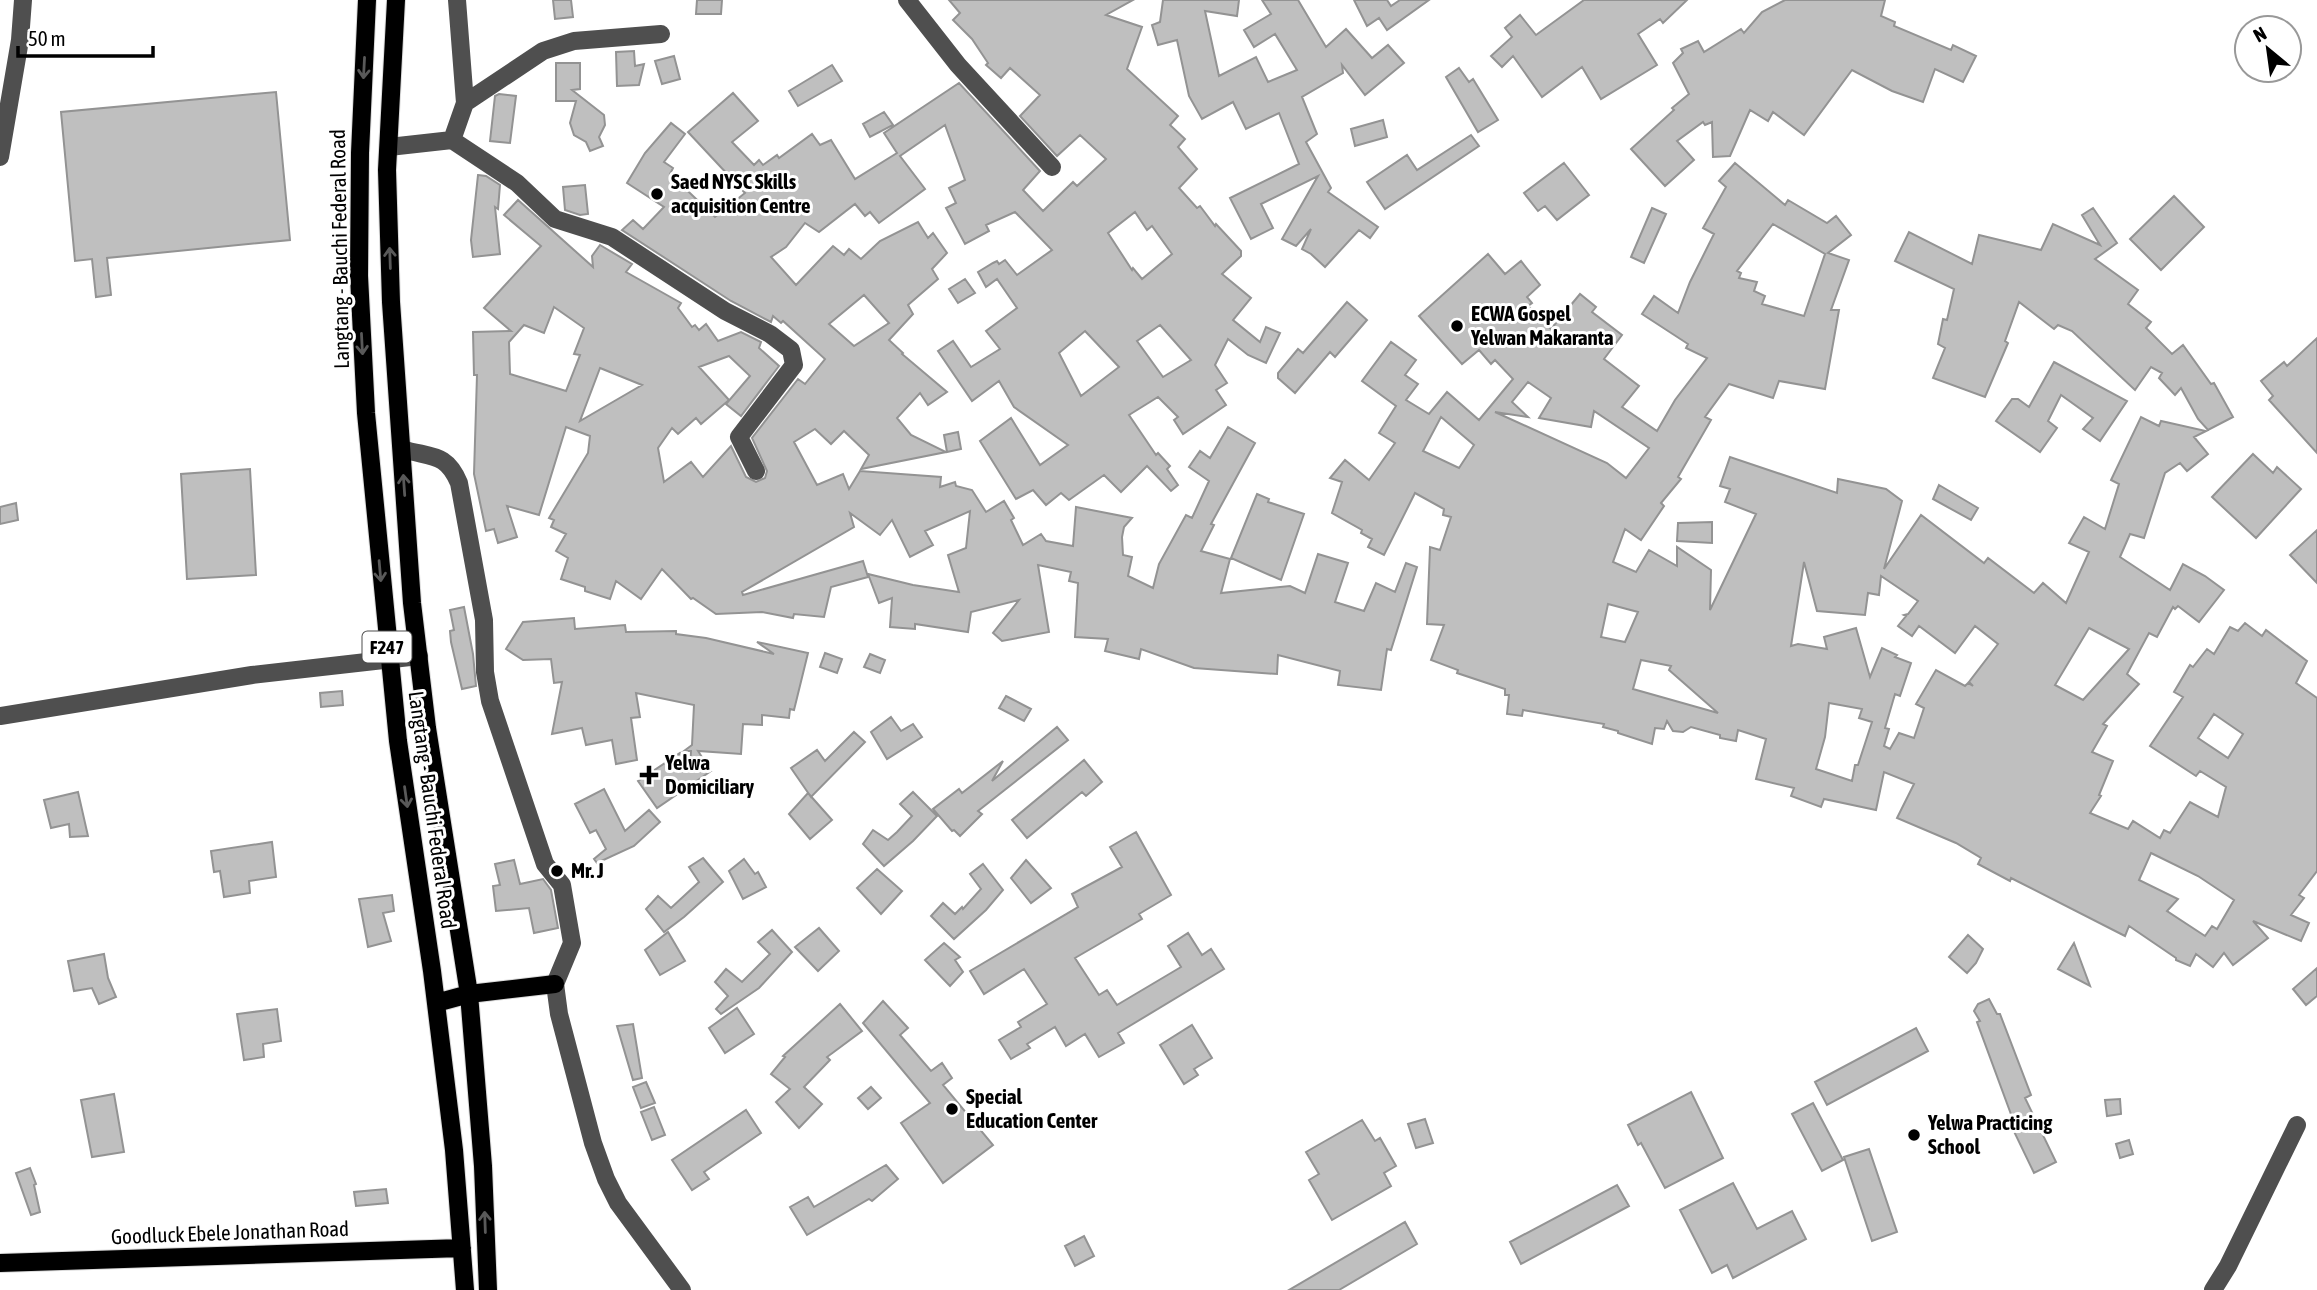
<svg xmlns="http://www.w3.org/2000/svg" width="2317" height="1290" font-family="'Asap Condensed',sans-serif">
<rect width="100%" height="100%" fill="#fff"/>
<path fill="#bfbfbf" stroke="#939393" stroke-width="2" fill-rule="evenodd" d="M553 0H571L573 17 555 19Z
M697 0H722L721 14H696Z
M949 0H1133L1106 15 1142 27 1127 69 1178 116 1170 125 1185 139 1178 147 1197 169 1179 188 1197 208 1200 206 1215 226 1216 224 1241 251V256L1222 274 1251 298 1233 320 1260 342 1266 327 1280 333 1266 363 1248 355 1228 339 1215 365 1227 383 1216 390 1226 405 1183 434 1174 420 1178 417 1158 397 1129 415 1156 455 1158 453 1170 466 1167 469 1178 485 1171 491 1147 466 1121 492 1104 475 1069 500 1061 493 1046 505 1033 490 1016 499 980 441 1011 418 1040 465 1068 445 1014 407 999 381 972 401 938 351 953 341 971 367 1000 349 986 331 1017 308 997 279 986 287 978 272 993 263 997 261 999 264 1005 260 1017 275 1052 250 1015 212 986 225 989 231 965 244 946 208 956 203 949 188 965 180 945 125 900 156 925 189 879 223 870 212 865 216 855 204 819 232 805 223 786 247 771 257 796 285 833 246 844 255 849 249 861 259 880 241 918 222 928 238 933 233 947 253 932 269 938 279 908 305 913 314 889 340 903 353 902 354 947 392 928 405 920 393 897 418 911 435 946 452 861 469 869 455 844 431 831 444 815 429 794 442 817 485 843 474 849 489 860 471 941 477 940 487 955 482 956 486 972 490 986 512 1004 501 1014 518 1011 520 1023 545 1041 534 1046 541 1073 546 1076 507 1132 518 1124 527 1122 537 1123 555 1132 557 1128 576 1153 588 1159 564 1186 515 1192 518 1209 481 1189 467 1200 451 1210 458 1228 427 1255 443 1211 524 1214 525 1201 551 1230 559 1221 593 1290 586 1305 593 1318 554 1348 563 1335 602 1364 611 1376 583 1395 592 1406 563 1417 567 1391 650 1387 649 1381 690 1338 685 1340 671 1278 655 1277 674 1194 668 1141 649 1139 659 1105 651 1108 639 1075 637 1078 583 1069 581 1071 572 1038 565 1049 632 1002 641 993 633 1019 600 971 612 968 632 915 624V629L890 627 892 598 879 603 868 574 913 585 959 592 948 555 966 548 970 511 925 531 933 545 910 557 892 520 880 535 850 513 854 527 742 592 743 595 863 561 868 577 831 587 824 617 794 614 793 618 762 612 716 614 693 598 691 599 662 569 641 599 616 581 610 599 585 591V587L561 579 568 558 556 551 566 534 551 527 554 520 549 518 588 453 590 436 566 427 539 515 507 506 517 537 498 543 494 529 486 531 474 474 477 375H474L473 332 511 331 484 308 541 246 504 215 518 200 593 267 592 256 600 245 632 264 626 272 681 303 678 308 692 327 695 325 699 330 706 324 718 341 741 332 761 342 759 348 779 366 741 416 726 404 750 376 729 356 699 367 729 400 701 424 696 418 678 434 672 428 658 448 664 482 691 462 703 477 731 446 746 477 756 482 765 478 767 471 752 438 798 379 805 384 825 359 783 321 781 323 773 316 771 322 731 301 622 230 633 220 643 229 664 207 627 183 645 153 671 123 685 134 664 162 673 168 670 174 715 217 745 193 688 132 733 93 758 121 732 142 754 165 759 160 763 165 777 155 779 158 812 134 820 145 831 140 855 179 897 153 884 133 959 83 1040 171 1023 190 1043 211 1073 182 1077 186 1106 159 1080 135 1057 156 1020 116 1040 95 1010 68 1001 78 986 65 988 63 972 39 953 20 960 13ZM1135 212 1147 230 1152 226 1172 254 1142 279 1133 268 1132 270 1108 233ZM864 295 889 323 854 346 829 324ZM554 307 584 328 574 354 580 355 566 391 510 374 509 342 524 325 544 333ZM1160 325 1191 360 1163 377 1137 341ZM1085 331 1119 367 1081 396 1059 353ZM600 368 642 385 580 421Z
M1163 0H1239L1237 16 1205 11 1219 76 1256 57 1268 82 1297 70 1275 34 1254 47 1244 30 1271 14 1262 0H1298L1326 47 1346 29 1372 58 1388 45 1404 63 1365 95 1342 65 1343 73 1302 97 1317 134 1306 142 1331 188 1328 192 1378 227 1370 238 1359 230 1325 267 1311 254 1302 249 1311 229 1296 246 1282 239 1318 176 1261 204 1273 228 1251 239 1230 198 1299 164 1279 113 1246 129 1233 102 1202 119 1189 96 1177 40 1158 45 1152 25 1160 22Z
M1354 0H1387L1391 6 1400 0H1429L1387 30 1379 18 1367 26Z
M1584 0H1687L1663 23 1660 19 1638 34 1657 65 1601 99 1582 67 1542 97 1513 56 1502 67 1491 56 1512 37 1505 28 1520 15 1536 35Z
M1785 0H1885L1881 16 1895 22 1894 26 1951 50 1953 45 1976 56 1963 82 1935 69 1923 102 1892 91 1852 70 1804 135 1773 112 1768 121 1750 110 1730 156 1713 157 1712 122 1705 125 1703 122 1677 141 1694 160 1665 186 1631 149 1674 110 1672 108 1689 94 1673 63 1683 53 1681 49 1698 41 1704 52 1741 29 1744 33 1762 12Z
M634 51 635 66 644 64 639 85 617 86 616 52Z
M674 56 680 79 662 84 655 61Z
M556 63H580V89L572 90 604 115 605 125 599 137 603 146 590 151 586 142 574 135 570 123 576 101H556Z
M832 65 842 81 798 106 789 91Z
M1459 68 1469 82 1473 79 1498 120 1478 132 1446 77Z
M276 92 290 240 107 258 111 295 96 297 92 259 75 261 61 112Z
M499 94 516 96 510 143 490 141 495 96Z
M884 112 893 125 870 137 863 124Z
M1383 120 1387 137 1355 146 1351 129Z
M1471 135 1479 146 1385 209 1367 182 1407 155 1417 170Z
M1564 163 1589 195 1557 220 1545 206 1538 211 1524 193Z
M1735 163 1785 205 1788 200 1827 223 1836 216 1851 235 1828 253 1849 260 1831 310H1839L1825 389 1779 381 1773 398 1729 384 1705 417 1711 420 1678 477 1681 479 1661 503 1664 506 1641 540 1625 529 1613 562 1636 572 1649 550 1677 566V547L1711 570 1710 610 1756 514 1725 502 1730 489 1720 486 1730 457 1837 493 1838 479 1886 489 1902 501 1884 569 1921 515 1984 563 1988 558 2034 593 2043 583 2066 603 2089 552 2069 543 2084 517 2105 529 2119 484 2111 480 2141 417 2159 426 2161 421 2206 431 2194 437 2208 454 2187 471 2180 463 2165 473 2144 538 2130 534 2120 557 2170 590 2183 564 2205 576 2224 590 2199 622 2178 606 2175 609 2173 607 2157 637 2149 633 2127 674 2139 684 2103 724 2107 726 2092 752 2113 761 2099 795 2101 796 2090 813 2128 829 2133 821 2160 838 2164 830 2170 833 2190 802 2218 817 2226 787 2200 771 2196 776 2150 746 2183 697 2174 692 2190 665 2193 667 2207 649 2214 654 2230 627 2238 631 2245 623 2262 636 2266 630 2307 661 2296 683 2317 698V871L2299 895 2304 898 2291 915 2309 923 2301 941 2253 921 2268 938 2233 965 2224 953 2213 967 2196 954 2190 966 2176 960V958L2129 926 2125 936 2011 878 2010 881 1978 864 1981 858 1956 843 1897 818 1914 784 1884 772 1876 810 1824 799 1821 807 1791 796 1794 788 1756 779 1766 739 1738 730 1736 741 1720 738V735L1691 727 1683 732 1673 731 1667 721 1664 729 1655 728 1652 744 1618 733V731L1603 727 1604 724 1523 710 1522 716 1507 714 1509 695H1505V689L1457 673 1458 670 1431 660 1444 625 1427 624 1430 547 1440 550 1451 517 1443 515 1444 509 1415 493 1384 555 1368 547 1372 539 1361 533 1362 530 1332 513 1342 482 1330 478 1345 460 1369 480 1395 443 1379 433 1396 406 1362 381 1391 342 1416 360 1405 375 1418 384 1406 400 1429 414 1447 392 1479 420 1513 379 1495 360 1491 364 1479 350 1462 364 1419 316 1488 254 1505 274 1521 261 1540 285 1527 297 1532 303 1528 306 1551 329 1580 294 1596 307 1592 312 1622 335 1604 359 1639 386 1622 407 1657 431 1675 400 1707 358 1686 348 1688 344 1642 314 1654 296 1678 313 1690 282 1714 234 1703 228 1726 187 1719 181ZM1773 224 1825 254 1804 316 1762 304 1765 296 1754 291 1757 282 1739 278 1741 273 1737 271ZM1528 382 1551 398 1539 418 1591 427 1594 411 1649 448 1626 478 1607 463 1495 412 1528 417 1512 402ZM1441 417 1474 445 1459 468 1423 451ZM1804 562 1817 611 1865 615 1868 593 1879 595 1881 576 1918 601 1908 614 1904 615 1906 616 1898 626 1912 636 1919 626 1955 653 1975 626 1998 644 1969 682 1973 686 1968 683 1965 686 1936 670 1916 704 1924 708 1914 738 1899 733 1890 749 1884 746 1889 729 1885 728 1895 694 1900 696 1911 663 1895 657 1897 655 1882 648 1870 677 1856 628 1824 637 1827 649 1798 644 1791 646ZM1608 604 1638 612 1625 642 1601 637ZM2089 628 2129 649 2083 700 2055 685ZM1641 660 1671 666 1669 670 1718 713 1633 689ZM1829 703 1862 709 1859 718 1872 722 1858 765H1855L1852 781 1816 769 1825 737ZM2214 714 2243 734 2228 758 2198 738ZM2151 853 2198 876 2234 900 2217 929 2212 926 2205 936 2167 911 2178 899 2139 880Z
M478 175 486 176 500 185 498 209 495 207 500 254 473 257 471 240Z
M585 185 588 214 580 215 565 210 563 187Z
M2174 196 2204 227 2161 270 2130 239Z
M1652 208 1666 214 1644 263 1631 257Z
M2093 208 2117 243 2095 259 2138 290 2128 304 2151 322 2146 328 2172 354 2183 345 2211 384 2214 383 2233 417 2208 430 2198 419 2181 388 2175 395 2159 378 2162 373 2151 367 2135 390 2072 331 2058 325 2054 329 2019 302 2005 341 2008 343 1985 397 1933 378 1945 348 1938 344 1943 319 1947 320 1954 289 1895 261 1909 232 1972 264 1979 235 2041 250 2053 224 2100 245 2082 215Z
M965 279 975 293 958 303 949 289Z
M1347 302 1367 320 1335 357 1330 352 1295 393 1278 378V373L1298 349 1303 353Z
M2317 338V453L2269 400 2273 396 2261 381 2284 362 2287 366Z
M2054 362 2127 401 2100 441 2083 429 2093 418 2061 395 2048 421 2057 428 2040 452 1996 421 2012 399H2018L2029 407Z
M958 432 961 449 947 452 944 435Z
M2253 454 2273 473 2277 467 2301 489 2256 538 2212 497Z
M250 469 256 575 187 579 181 474Z
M1939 485 1978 508 1971 520 1933 499Z
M1257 494 1269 499 1268 502 1304 514 1281 580 1231 558Z
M16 503 18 520 0 524V507Z
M1712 522V543L1677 541 1678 523Z
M2317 530V583L2290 555Z
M464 607 473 654 476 686 462 689 451 642 450 631 454 630 450 610Z
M574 618 575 629 625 625 626 632 676 631V634L706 638 774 654 757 642 808 653 794 710 790 709 789 718 762 715V725L743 724 741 754 698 751 711 771 657 808 638 781 680 753 690 769 691 751H684L692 745 694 705 636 693 640 717 631 718 637 760 616 764 612 740 586 745 582 728 552 734 562 682 554 683 551 659 523 660 506 649 523 622Z
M825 653 842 659 837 673 820 667Z
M870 654 885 660 880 673 864 667Z
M342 691 343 705 321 707 320 693Z
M1006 696 1031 709 1024 721 999 708Z
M891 717 901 731 913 724 922 737 887 759 871 732Z
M1057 727 1068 740 978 811 982 814 960 836 954 830 952 831 933 809 959 789 962 793 1003 761 992 781Z
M854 732 865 742 811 797 791 768 817 750 825 761Z
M1084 760 1102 782 1086 796 1082 792 1027 838 1012 820Z
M604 789 625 831 649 810 660 822 634 846 597 863 594 859 606 849 596 830 590 833 575 804Z
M78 792 88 836 70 837 69 824 51 828 44 800Z
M913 792 937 816 913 841 884 866 863 844 873 830 888 840 897 832 912 816 900 804Z
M808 793 832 820 810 839 789 814Z
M1136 832 1171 895 1139 914 1142 919 1075 958 1099 995 1107 990 1117 1005 1181 967 1168 946 1188 933 1202 955 1211 949 1224 969 1118 1033 1124 1043 1099 1057 1085 1034 1066 1046 1055 1027 1027 1044 1030 1048 1011 1059 999 1040 1021 1027 1018 1022 1047 1004 1024 969 984 994 970 971 1078 907 1072 894 1122 867 1110 847Z
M272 842 276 877 249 881 250 893 224 897 220 871 214 872 211 851Z
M703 858 723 882 684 917 664 932 646 909 658 896 671 908 699 882 689 867Z
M744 859 755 874 758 872 766 887 743 899 729 871Z
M514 860 520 884 543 879 551 890 558 928 534 933 529 908 496 911 493 886 500 885 495 864Z
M1026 860 1051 888 1031 903 1011 878Z
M983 864 1003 890 986 910 954 939 931 916 943 903 955 914 962 907 963 909 981 889 970 874Z
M877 869 902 891 881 914 857 888Z
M392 895 394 911 383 913 391 941 368 947 359 899Z
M819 928 839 951 818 971 795 947Z
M772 930 792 952 759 988 721 1014 716 1009 728 996 715 982 726 969 742 982 770 954 758 942Z
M668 932 685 961 660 975 645 950Z
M1968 935 1983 949 1976 963 1967 973 1949 957Z
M944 943 960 957 955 960 963 972 950 986 925 960Z
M2074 943 2090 986 2058 969Z
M104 954 108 978 116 997 99 1004 92 988 74 991 68 961Z
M2317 968V996L2306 1005 2293 989Z
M1989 999 1997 1014H2000L2031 1095 2025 1098 2056 1162 2034 1173 2008 1119 2012 1117 1977 1022 1980 1021 1974 1011 1978 1004Z
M883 1001 908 1028 900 1035 931 1071 942 1063 952 1078 943 1085 993 1145 943 1183 901 1123 930 1103 863 1023Z
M840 1004 862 1031 827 1057 830 1060 804 1087 822 1104 799 1128 776 1102 790 1089 771 1074 785 1057 783 1056Z
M737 1008 754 1034 725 1053 709 1028Z
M277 1009 281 1041 263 1044 264 1057 244 1060 237 1014Z
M633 1024 642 1078 633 1080 617 1026Z
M1192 1025 1212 1058 1194 1069 1198 1075 1184 1084 1160 1045Z
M1916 1028 1928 1051 1827 1105 1815 1082Z
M646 1082 655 1103 641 1108 633 1087Z
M871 1087 881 1098 868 1109 858 1098Z
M1691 1092 1723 1158 1665 1188 1641 1143 1638 1145 1628 1125Z
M114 1094 124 1152 92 1157 81 1100Z
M2120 1099 2121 1114 2107 1116 2105 1100Z
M1813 1103 1843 1160 1822 1171 1792 1114Z
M654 1107 665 1135 652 1140 641 1112Z
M746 1110 761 1133 704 1172 709 1179 692 1190 672 1160Z
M1425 1119 1433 1143 1416 1148 1408 1124Z
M1362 1120 1375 1141 1380 1138 1396 1166 1384 1173 1391 1186 1332 1220 1309 1180 1319 1174 1306 1152Z
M2129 1140 2133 1154 2120 1158 2116 1144Z
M1869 1149 1897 1232 1872 1241 1844 1157Z
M886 1165 898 1179 872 1201 869 1199 807 1235 790 1207 808 1197 814 1207Z
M30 1168 36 1184 34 1185 40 1212 31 1215 16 1173Z
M1733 1183 1757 1229 1792 1211 1806 1239 1733 1278 1727 1265 1712 1273 1680 1210Z
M1617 1185 1629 1206 1521 1264 1510 1242Z
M386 1189 388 1203 356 1206 354 1192Z
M1405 1222 1417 1244 1339 1290H1289Z
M1084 1236 1094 1256 1075 1266 1065 1246Z"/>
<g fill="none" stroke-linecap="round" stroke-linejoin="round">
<g stroke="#dbdbdb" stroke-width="20">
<path id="major" d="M367 0 360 153 359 276 366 413 398 741 432 971 454 1150 465 1290
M396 0 387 170 391 302 412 603 427 728 469 994 483 1166 488 1290
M436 1003 469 994 555 984
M0 1263 462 1248"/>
</g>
<path stroke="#4f4f4f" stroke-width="18" d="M907 0 958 65 1052 167
M465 103 543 51 574 41 661 34
M452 140 465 103 457 0
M389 147 452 140 517 183 555 219 612 237 725 311 770 334 791 350 794 365 739 437 756 471
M0 157 20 40 23 0
M402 449C431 458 446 452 459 483L484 620 485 672 490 701 545 864 562 885 572 943 555 984 559 1014 593 1143 606 1179 618 1203 682 1290
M0 716 252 675 419 656
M2213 1290 2228 1266 2297 1125"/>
<use href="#major" stroke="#000" stroke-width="18"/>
</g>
<defs><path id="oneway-shaft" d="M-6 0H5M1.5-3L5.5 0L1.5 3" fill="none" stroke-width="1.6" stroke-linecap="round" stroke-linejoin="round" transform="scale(1.75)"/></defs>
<g stroke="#595959">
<use href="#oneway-shaft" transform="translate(364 68) rotate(93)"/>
<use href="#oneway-shaft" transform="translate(390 258) rotate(-92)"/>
<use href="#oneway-shaft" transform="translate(362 344) rotate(87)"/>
<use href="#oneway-shaft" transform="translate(404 485) rotate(-94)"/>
<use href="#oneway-shaft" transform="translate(380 571) rotate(85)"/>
<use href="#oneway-shaft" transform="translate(406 797) rotate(82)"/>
<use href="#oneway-shaft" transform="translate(485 1222) rotate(-92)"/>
</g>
<g fill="#000" stroke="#fff" stroke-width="2.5">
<circle cx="657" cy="194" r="7"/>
<circle cx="1457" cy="326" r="7"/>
<path d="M645.5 764.5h7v7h7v7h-7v7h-7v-7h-7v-7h7z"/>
<circle cx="557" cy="871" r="7"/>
<circle cx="952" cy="1109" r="7"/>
<circle cx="1914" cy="1135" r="7"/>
</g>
<g text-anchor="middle" stroke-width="6" stroke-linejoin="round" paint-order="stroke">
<rect fill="#fff" stroke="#4c4c4c" stroke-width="2" x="362.5" y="631.5" width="49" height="31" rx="5"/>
<g font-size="19" font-weight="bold" fill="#000">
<text x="387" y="654">F247</text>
</g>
<g font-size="21" font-weight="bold" fill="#000" stroke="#fff" text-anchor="start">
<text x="671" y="189">Saed NYSC Skills<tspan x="671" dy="24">acquisition Centre</tspan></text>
<text x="1471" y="321">ECWA Gospel<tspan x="1471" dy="24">Yelwan Makaranta</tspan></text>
<text x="665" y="770">Yelwa<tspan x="665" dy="24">Domiciliary</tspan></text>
<text x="571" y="878">Mr. J</text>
<text x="966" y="1104">Special<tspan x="966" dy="24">Education Center</tspan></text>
<text x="1928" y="1130">Yelwa Practicing<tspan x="1928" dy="24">School</tspan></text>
</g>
<g font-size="21" fill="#000" stroke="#fff">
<text transform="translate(340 249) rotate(-91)" y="7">Langtang - Bauchi Federal Road</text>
<text transform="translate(432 810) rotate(82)" y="7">Langtang - Bauchi Federal Road</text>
<text transform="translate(230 1233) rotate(-2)" y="7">Goodluck Ebele Jonathan Road</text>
</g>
</g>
<g transform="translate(2268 49) rotate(331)"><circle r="33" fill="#ffffff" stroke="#999999" stroke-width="2"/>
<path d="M0-5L12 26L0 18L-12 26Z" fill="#000000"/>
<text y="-10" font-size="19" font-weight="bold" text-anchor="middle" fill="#000000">N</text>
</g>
<path d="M18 46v10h135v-10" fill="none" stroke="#000000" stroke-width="3.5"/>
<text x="28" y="46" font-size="21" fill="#000000" stroke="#ffffff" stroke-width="5" paint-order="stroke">50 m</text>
</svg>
